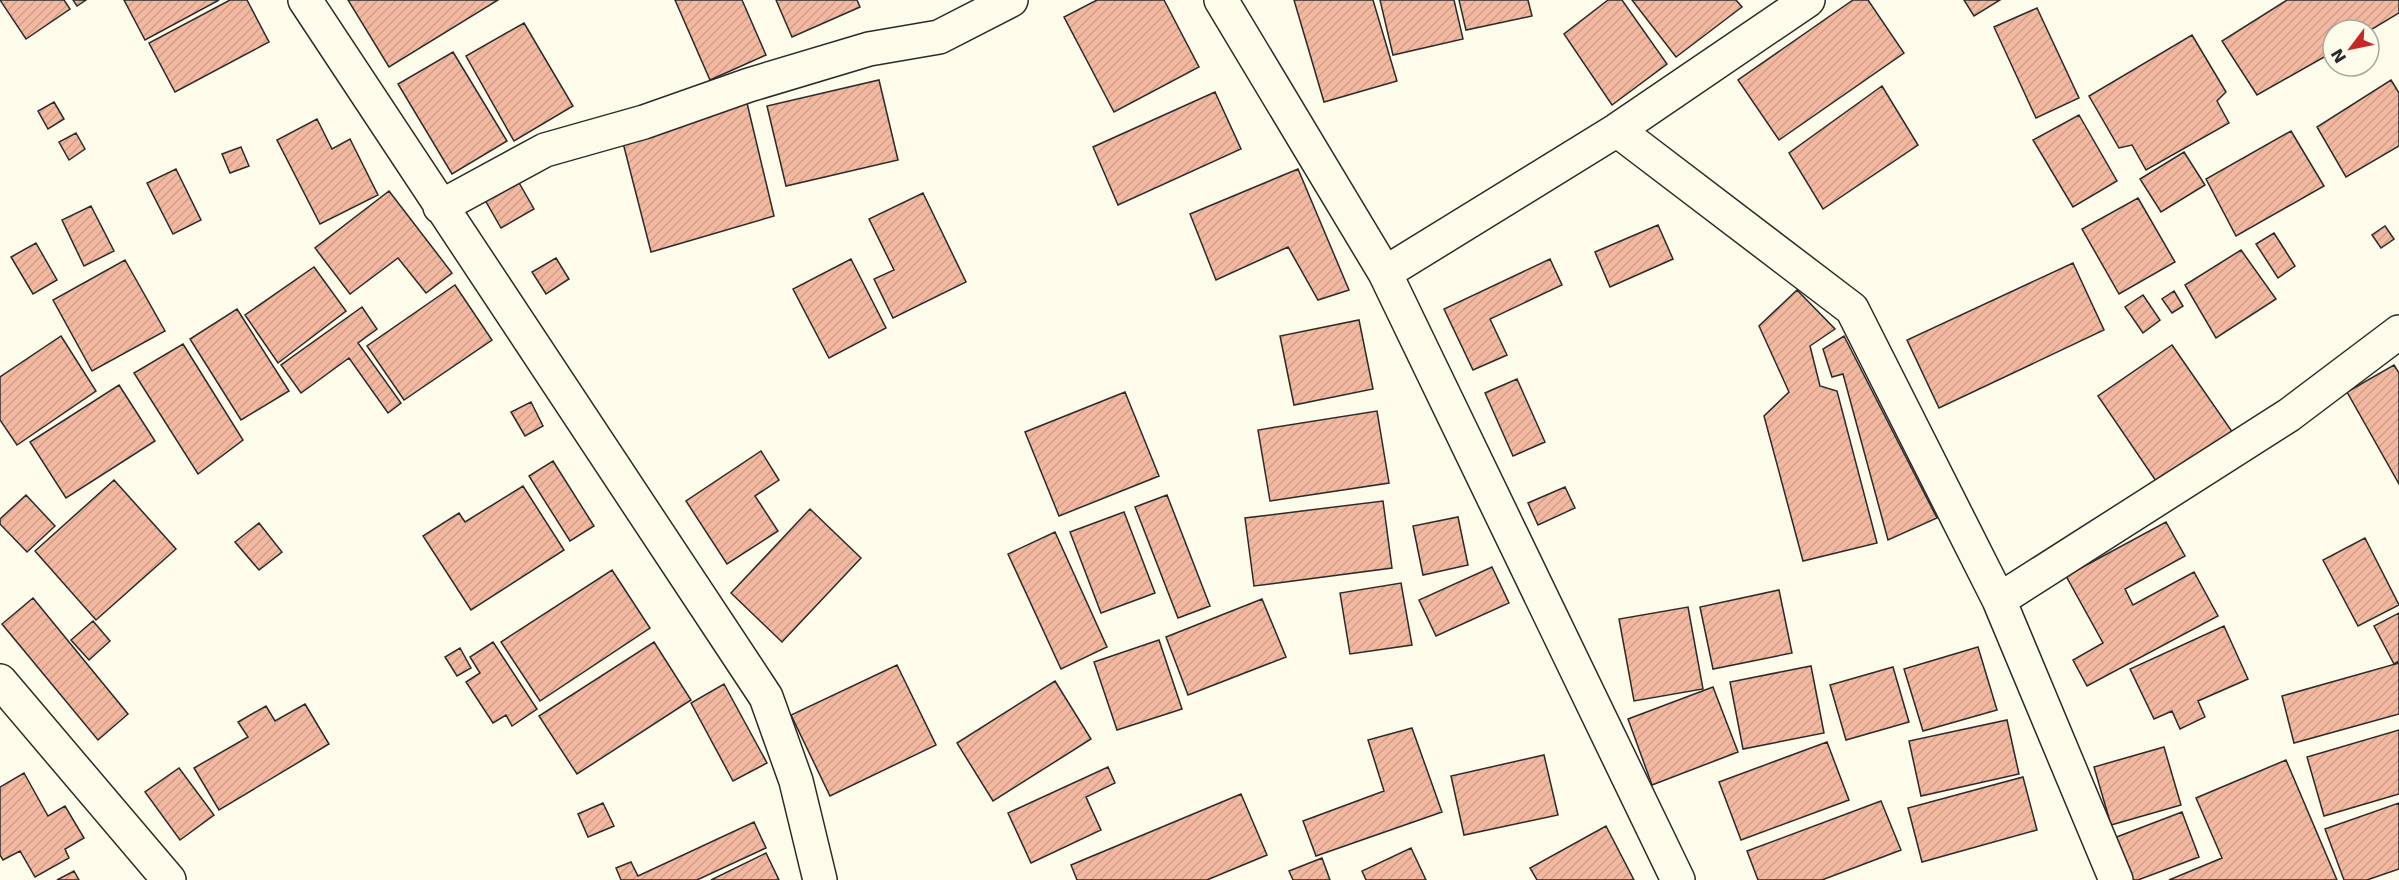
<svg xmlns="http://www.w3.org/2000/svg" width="2399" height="880" font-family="'DejaVu Sans',sans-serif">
<defs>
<pattern id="building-hatch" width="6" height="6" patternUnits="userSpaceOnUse" patternTransform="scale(1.5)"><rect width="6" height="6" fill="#f2b8a0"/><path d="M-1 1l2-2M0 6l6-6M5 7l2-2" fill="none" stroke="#d09e8a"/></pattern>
</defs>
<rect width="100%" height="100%" fill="#fdfbea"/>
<path fill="url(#building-hatch)" stroke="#2b2b2b" stroke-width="1.5" d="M0 0H64L70 9 26 39Z
M73 0H86L77 6Z
M124 0H219L145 40Z
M230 0H247L269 42 175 92 149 43Z
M348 0H498L389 67Z
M675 0H742L766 55 710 80Z
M776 0H857L860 7 792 37Z
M1097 0H1164L1199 67 1114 112 1064 17Z
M1294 0H1373L1397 81 1324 102Z
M1380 0H1454L1463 39 1393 55Z
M1459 0H1528L1532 16 1466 30Z
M1608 0H1622L1667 64 1612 105 1564 34Z
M1632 0H1736L1742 7 1676 57Z
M1853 0H1868L1904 53 1779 140 1738 80Z
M1964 0H2000L1974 16Z
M2287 0H2399V13L2369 31 2333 30V52L2257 95 2222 41Z
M2037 8 2079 98 2036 118 1994 27Z
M524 23 573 106 514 141 466 56Z
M2192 35 2226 92 2217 101 2229 123 2146 170 2132 145 2119 148 2089 96Z
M453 52 507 141 452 174 398 84Z
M879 80 898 160 786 186 767 106Z
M2391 80 2399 93V146L2346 177 2317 127Z
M1882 86 1918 145 1823 209 1789 153Z
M1215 92 1241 149 1118 205 1093 147Z
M54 102 64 119 48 129 38 111Z
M747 103 774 216 651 252 622 139Z
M2079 115 2117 181 2073 207 2033 140Z
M317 119 332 149 350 139 378 195 320 224 277 140Z
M2291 131 2324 186 2236 236 2206 179Z
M76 133 85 149 69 160 59 142Z
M241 147 249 166 230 173 222 154Z
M2184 152 2205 185 2161 212 2140 179Z
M176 169 201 220 173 234 147 183Z
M1298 169 1349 290 1318 300 1288 247 1216 280 1190 214Z
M518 181 534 209 501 228 485 200Z
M389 191 452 273 426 293 398 258 350 294 315 248Z
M923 193 966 282 893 318 874 279 894 270 869 219Z
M2138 198 2175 262 2119 294 2082 229Z
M91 206 114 251 84 266 62 220Z
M1658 225 1673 259 1610 287 1595 252Z
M2385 226 2394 239 2381 248 2372 235Z
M2274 233 2295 266 2278 278 2256 244Z
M36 243 57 280 33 294 11 257Z
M2241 250 2276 299 2216 338 2185 285Z
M556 258 569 279 546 294 532 272Z
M851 259 886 328 829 358 793 289Z
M1550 259 1562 285 1490 319 1507 355 1473 370 1444 309Z
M125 260 165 331 92 371 53 300Z
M2073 263 2104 330 1939 408 1907 340Z
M314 267 346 311 278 363 245 315Z
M455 285 492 340 404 400 367 346Z
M1797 290 1835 329 1810 346 1820 386 1837 391 1877 543 1803 561 1764 416 1789 392 1759 326Z
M2174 291 2183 306 2172 313 2162 299Z
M2143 295 2160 320 2143 333 2125 307Z
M362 307 377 329 358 343 401 403 388 413 349 358 301 393 281 365Z
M237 309 289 391 241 420 190 339Z
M1359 320 1373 389 1294 405 1280 336Z
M61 336 96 391 17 445 0 420V377Z
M1844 336 1937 518 1888 540 1843 374 1832 377 1823 349Z
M183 344 243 440 198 474 134 373Z
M2172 345 2233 433 2158 484 2098 396Z
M2394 365 2399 373V484L2347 392Z
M1517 379 1545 442 1513 456 1485 393Z
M119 385 155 441 66 498 30 442Z
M1125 392 1159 476 1059 516 1025 432Z
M531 402 543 426 525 436 511 412Z
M1377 411 1389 483 1270 501 1258 430Z
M761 451 779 480 755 496 778 531 727 564 686 501Z
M553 461 594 526 570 541 529 476Z
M114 480 176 549 96 620 35 551Z
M523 486 564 550 471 610 423 536 459 513 465 522Z
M1565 487 1575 508 1538 525 1528 503Z
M26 495 55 526 27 552 0 524V519Z
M1167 495 1210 606 1178 618 1135 507Z
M1383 501 1392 568 1254 586 1245 518Z
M810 509 861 558 782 642 731 593Z
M1124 512 1155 593 1101 613 1070 532Z
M1458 517 1468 565 1423 575 1413 526Z
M2166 522 2185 556 2125 589 2133 605 2194 572 2218 616 2087 686 2073 660 2103 643 2066 576Z
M259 523 282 552 259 570 235 542Z
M1055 532 1107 647 1061 669 1008 554Z
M2365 538 2399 605 2358 626 2323 560Z
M1492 567 1509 603 1436 636 1419 600Z
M612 570 650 628 540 701 501 642Z
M1401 583 1412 645 1350 654 1340 593Z
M1779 590 1792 653 1713 669 1700 607Z
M33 598 128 714 98 740 2 624Z
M1262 599 1286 657 1188 695 1166 637Z
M1688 607 1703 689 1634 701 1619 619Z
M2399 613V661L2394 664 2374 626Z
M93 621 110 641 89 660 71 640Z
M2224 626 2248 679 2198 701 2205 717 2180 729 2172 711 2154 719 2130 669Z
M1159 640 1182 709 1117 730 1094 662Z
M493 642 537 709 512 726 506 715 493 723 466 682 480 673 470 657Z
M654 642 691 700 577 774 539 716Z
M1978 647 1997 710 1923 731 1904 669Z
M460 648 471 668 457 676 445 657Z
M2399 663V714L2294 743 2282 696Z
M897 665 936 745 830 796 791 715Z
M1811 666 1824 733 1743 749 1730 682Z
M1893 667 1909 722 1846 740 1830 685Z
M1055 681 1091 739 993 801 957 743Z
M724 684 767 763 733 781 691 703Z
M1713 687 1738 752 1652 785 1628 719Z
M305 704 329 744 219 810 194 768 248 737 238 722 266 706 275 721Z
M2007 720 2019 774 1921 796 1909 741Z
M1412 728 1442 812 1316 856 1303 821 1384 791 1368 740Z
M2399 730V794L2324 816 2307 757Z
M1827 742 1849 800 1741 840 1719 782Z
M2164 747 2181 805 2111 825 2094 767Z
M1544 755 1558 815 1464 835 1451 776Z
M2286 760 2337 880H2169L2222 858 2196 798Z
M1108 767 1115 783 1086 797 1101 830 1031 863 1008 813Z
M179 768 214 815 180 840 145 792Z
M24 773 48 816 65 806 84 838 65 849 69 858 35 877 20 851 3 860 0 855V787Z
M2023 777 2037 830 1922 862 1908 808Z
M1241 794 1267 855 1207 880H1077L1071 865Z
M1881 801 1901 850 1822 880H1758L1747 851Z
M603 803 614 826 588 837 578 814Z
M2399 803V869L2367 880H2344L2325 829Z
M2182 812 2199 857 2138 880H2131L2114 838Z
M754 822 766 848 697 880H621L616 868 631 862 638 876Z
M1606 826 1634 880H1537L1530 868Z
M1411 848 1426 880H1366L1362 871Z
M766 853 779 880H711Z
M1322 858 1330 880H1293L1289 871Z
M74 871 79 880H57Z"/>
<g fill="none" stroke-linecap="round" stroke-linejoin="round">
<g stroke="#2b2b2b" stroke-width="36">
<path id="street" d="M305 0 766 697 796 781 820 880
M1221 0 1385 273 1678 880
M1617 130 1852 309 1999 600
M440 207 545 150 644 122 749 85 869 49 939 37 1011 0
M1385 273 1617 130 1808 0
M2116 880 1999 600 2289 415 2399 332"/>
</g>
<g stroke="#2b2b2b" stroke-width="36">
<path id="secondary" d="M0 681 169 880"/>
</g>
<use href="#street" stroke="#fdfbea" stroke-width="33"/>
<use href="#secondary" stroke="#fdfbea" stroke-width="33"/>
</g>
<g transform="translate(2351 48) rotate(238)"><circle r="28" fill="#fdfbea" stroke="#a9a89e" stroke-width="1.5"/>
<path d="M0-4.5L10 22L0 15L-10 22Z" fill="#c62828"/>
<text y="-9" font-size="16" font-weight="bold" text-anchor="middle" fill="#2b2b2b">N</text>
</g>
</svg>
